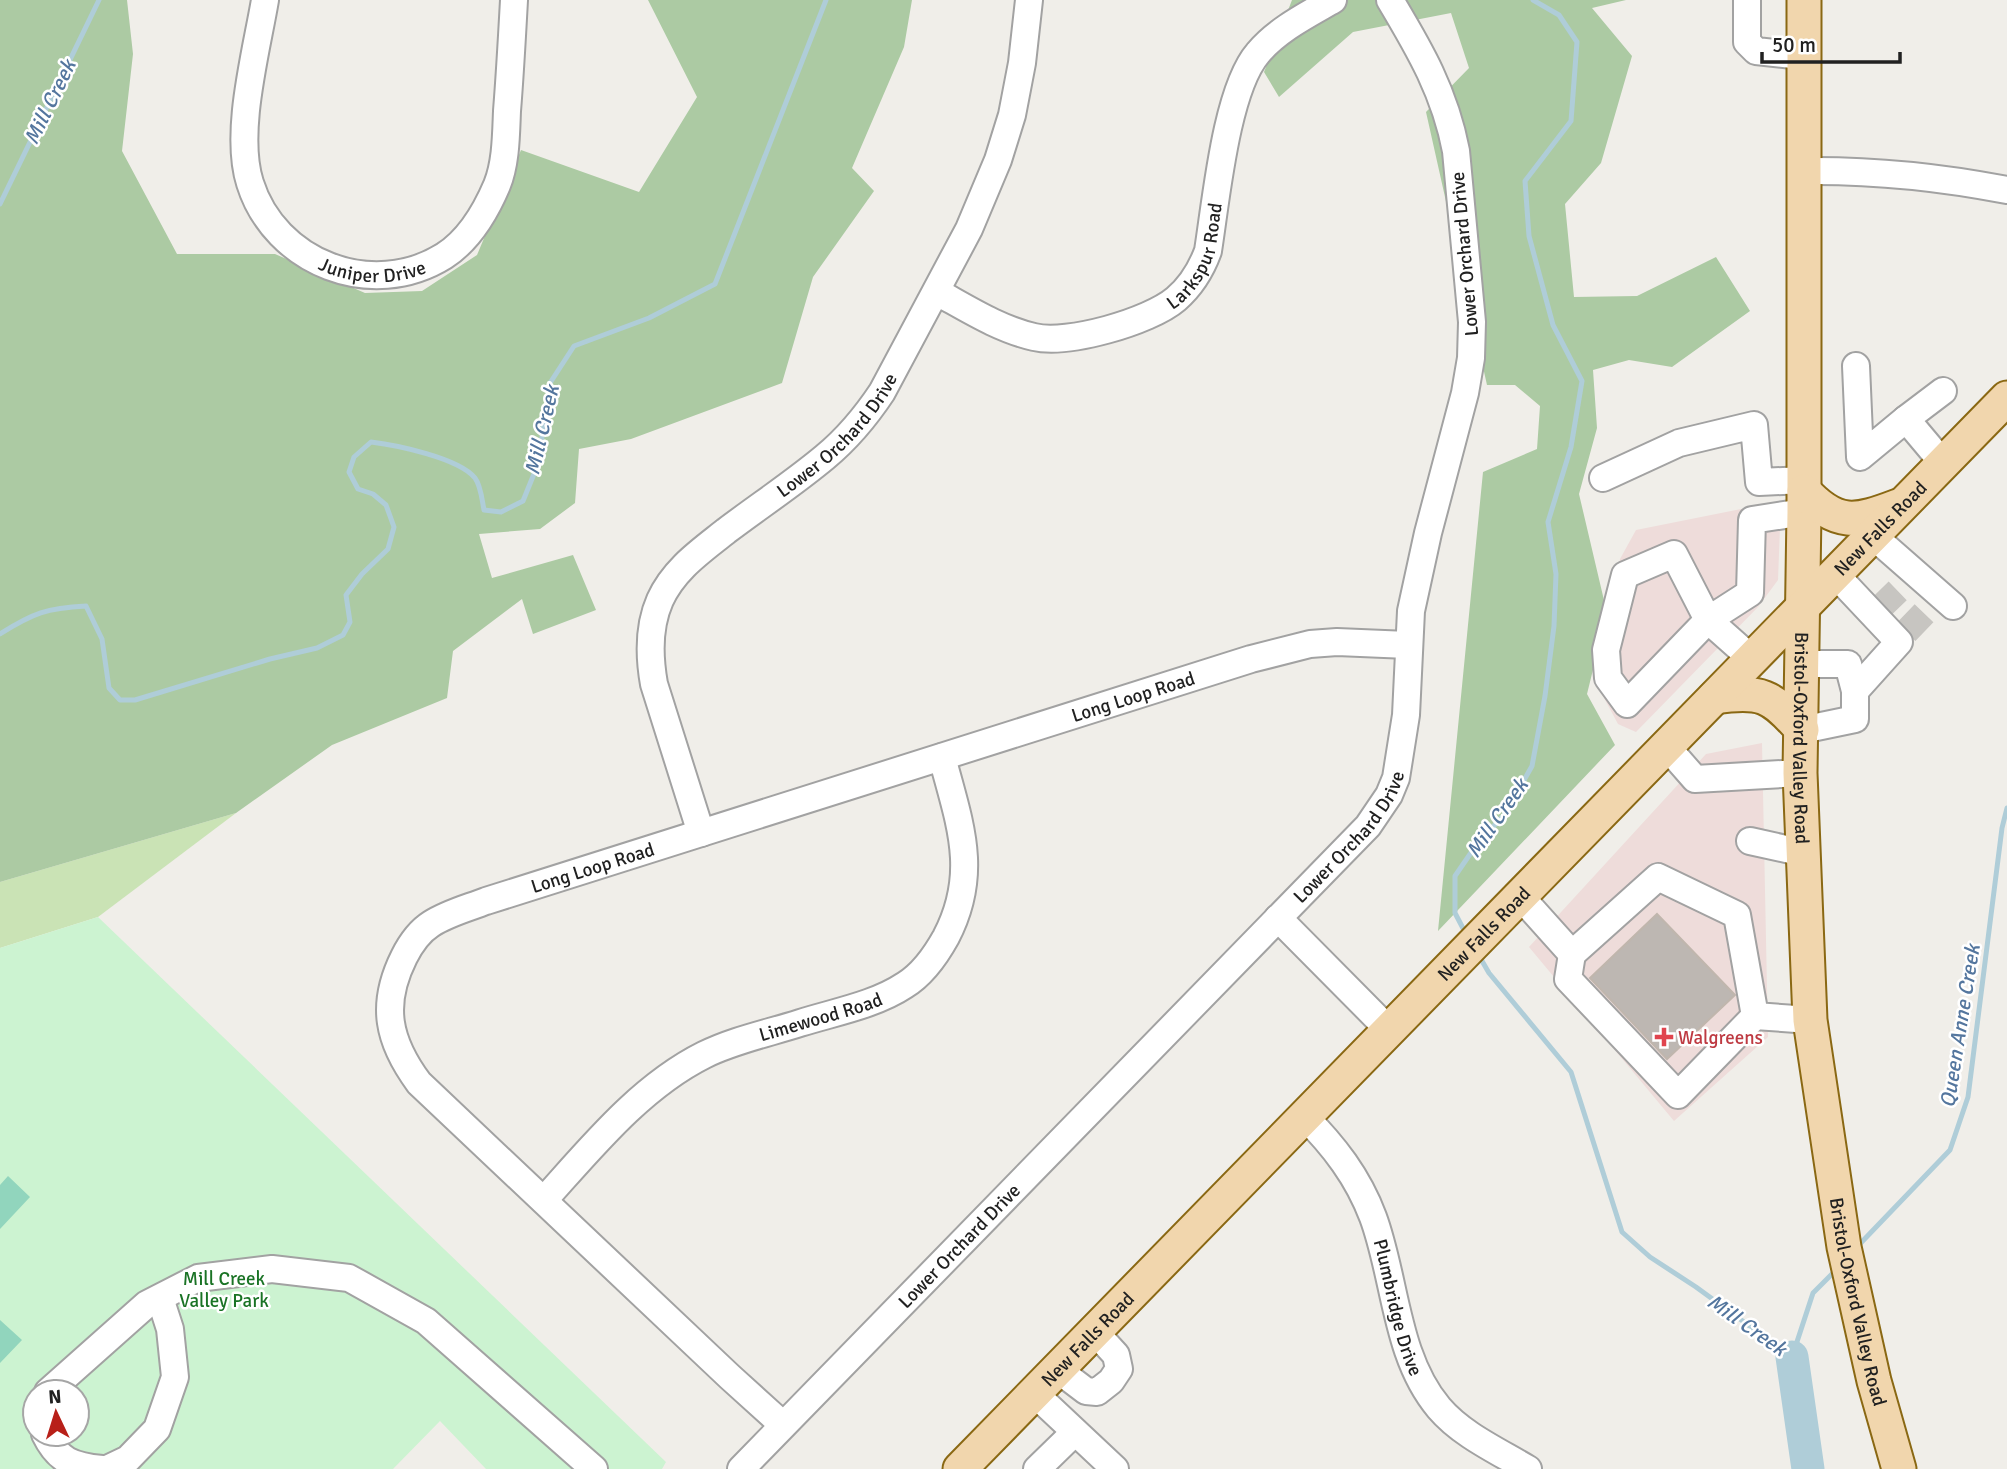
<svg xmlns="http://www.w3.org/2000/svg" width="2007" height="1469" font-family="Signika,sans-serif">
<rect width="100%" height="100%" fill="#f0eee9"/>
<path fill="#eedcda" d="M1781 501 1778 580 1758 607 1636 732 1618 724 1596 683 1620 559 1636 530Z
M1762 743 1768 1037 1674 1121 1529 947 1706 754Z"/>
<path fill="#cae3b5" d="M236 813 98 917 0 948V882Z"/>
<path fill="#accaa3" d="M0 0H127L133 54 122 151 177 254H275L365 293 422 291 477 255 521 150 639 192 697 97 648 0H912L904 47 852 168 874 191 813 277 782 383 631 439 579 449 575 503 540 529 479 534 492 578 573 555 596 610 533 634 522 599 453 651 447 698 332 745 236 813 0 882Z
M1292 0H1626L1592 8 1632 56 1601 163 1565 204 1574 297 1637 296 1716 257 1750 311 1672 367 1629 360 1593 370 1597 428 1579 494 1607 613 1587 694 1615 745 1438 931 1483 472 1537 449 1540 406 1515 385H1487L1426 112 1469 68 1451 13 1353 32 1279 97 1264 72Z"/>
<path fill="#ccf3d1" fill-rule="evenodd" d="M98 917 666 1462 662 1469H486L440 1421 393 1469H0V948ZM35 1392H77V1434H35Z"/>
<path fill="#91d5bd" d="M8 1176 30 1197 0 1229V1185Z
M0 1320 22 1340 0 1363Z"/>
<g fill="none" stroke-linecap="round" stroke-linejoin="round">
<path stroke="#afcdd8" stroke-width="5" d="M0 204 99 0
M0 634C33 613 47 608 86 606L102 639 109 688 120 700H135L270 659 317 648 343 635 350 622 346 595 362 574 388 549 394 527 386 505 373 494 358 489 349 472 354 457 371 442C396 445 459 458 475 478 481 486 482 500 484 510L501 512 523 501 538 464 550 383 574 346 649 318 715 284 826 0
M1466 934 1455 913V876L1477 844 1505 814 1532 766 1545 696 1554 626 1556 574 1548 522 1571 447 1582 381 1553 325 1529 236 1525 181 1571 121 1577 42 1559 15 1533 0
M1478 954 1489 973 1571 1072 1622 1232 1650 1257 1696 1287 1792 1357 1813 1293 1837 1269
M1855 1249 1950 1150 1968 1097 2002 828 2007 808"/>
<path stroke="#afcdd8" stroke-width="33" d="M1792 1357 1808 1469"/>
</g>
<path fill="#bdb7b2" stroke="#c0b6ad" stroke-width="2" d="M1657 914 1735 995 1667 1059 1590 978Z"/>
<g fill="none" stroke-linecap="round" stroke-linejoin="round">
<path stroke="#c7c5c1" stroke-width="26" stroke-dasharray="26 13" stroke-linecap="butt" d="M1879 609 1909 580
M1906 632 1932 605"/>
<g stroke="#a2a2a2" stroke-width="30">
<g id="minor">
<path id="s1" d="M265 0C256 53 234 133 250 183 275 263 372 301 444 256 469 240 486 211 497 185 506 163 506 135 507 111 510 74 512 37 514 0"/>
<path d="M1747 0V42L1756 51 1802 56"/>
<path d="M1802 171C1870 170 1940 177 2007 190"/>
<path id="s2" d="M937 292C968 309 999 329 1034 337 1067 345 1149 322 1176 299 1191 286 1201 270 1208 251 1216 201 1226 90 1258 53 1277 30 1307 15 1333 0"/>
<path d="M1856 366 1860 457 1906 419 1943 463"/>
<path d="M1906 419 1943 391"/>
<path d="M1603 478 1679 443 1754 425 1759 482 1804 480"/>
<path d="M1872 535 1953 606"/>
<path d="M1752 659 1708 620 1627 704 1608 678 1606 650 1625 575 1674 554 1708 620 1750 593 1752 520 1804 512"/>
<path d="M1801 664H1848L1855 691"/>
<path d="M1802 730 1855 719V691L1899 642 1834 573"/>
<path d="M1667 747 1695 779 1800 773"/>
<path id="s3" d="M701 833 654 684C649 656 648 627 660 600 674 569 701 551 726 531 759 506 794 483 825 457 848 438 866 416 882 392L969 229 998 160 1012 115 1022 63 1029 0"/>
<path d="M1750 841 1804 853"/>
<path d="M1520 896 1572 954 1658 877 1737 915 1755 1016 1810 1020"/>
<path d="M1278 918 1389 1030"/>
<path d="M1572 954 1568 979 1678 1095 1755 1016"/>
<path id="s4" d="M1304 1116C1334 1146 1358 1177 1373 1217 1396 1279 1395 1356 1439 1408 1462 1435 1498 1451 1528 1469"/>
<path id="s5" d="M544 1200C591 1148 640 1087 704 1055 734 1040 769 1033 800 1023 835 1012 875 1005 905 985 923 974 936 955 946 937 980 872 959 822 942 757"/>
<path d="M1057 1369 1086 1391 1097 1392 1111 1381 1119 1369 1116 1355 1094 1331"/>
<path d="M48 1392 147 1304 198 1278 272 1269 349 1278 426 1321 594 1469"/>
<path d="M1034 1393 1115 1469"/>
<path id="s6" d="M783 1425 730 1377 419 1083C388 1041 380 1005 404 957 410 945 420 931 431 924 448 913 468 908 486 901L1251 659 1310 644 1337 642 1408 645"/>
<path d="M45 1434C58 1461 73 1466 102 1469"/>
<path d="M107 1469 128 1459 157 1429 175 1377 170 1329 160 1298"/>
<path id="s7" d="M741 1469 1368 826 1389 795 1396 778 1406 715 1411 611 1428 533 1465 393 1471 358 1472 322 1456 151C1445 93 1420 50 1390 0"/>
<path d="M1037 1469 1075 1432"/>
</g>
</g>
<g stroke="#8a6813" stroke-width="37">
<g id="major">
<path id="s8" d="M1804 0V512L1800 773 1810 1020 1844 1247 1874 1381 1899 1469"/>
<path d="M1804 491C1837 527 1856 522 1898 506"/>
<path d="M1715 697C1761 690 1771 695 1802 730"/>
<path id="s9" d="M960 1469 2007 398"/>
</g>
</g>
<use href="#minor" stroke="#fff" stroke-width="26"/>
<use href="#major" stroke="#f1d6ad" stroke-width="33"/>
</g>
<path fill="#e0444e" stroke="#fff" stroke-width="2.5" d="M1660.5 1026.5h7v7h7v7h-7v7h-7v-7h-7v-7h7z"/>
<g text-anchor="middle" stroke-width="5" stroke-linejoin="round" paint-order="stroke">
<g font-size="19" fill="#212121" stroke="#fff">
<text dy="7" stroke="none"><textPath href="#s2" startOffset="306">Larkspur Road</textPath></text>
<text transform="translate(1464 254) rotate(-95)" y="7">Lower Orchard Drive</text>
<text dy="7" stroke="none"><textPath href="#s1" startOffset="348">Juniper Drive</textPath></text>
<text dy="7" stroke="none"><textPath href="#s3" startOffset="486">Lower Orchard Drive</textPath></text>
<text dy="7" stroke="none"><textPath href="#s9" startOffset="1316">New Falls Road</textPath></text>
<text dy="7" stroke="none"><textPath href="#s6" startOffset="1416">Long Loop Road</textPath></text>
<text dy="7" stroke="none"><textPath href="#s8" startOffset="738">Bristol-Oxford Valley Road</textPath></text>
<text dy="7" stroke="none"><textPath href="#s7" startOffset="878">Lower Orchard Drive</textPath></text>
<text dy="7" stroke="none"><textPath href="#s6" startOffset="849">Long Loop Road</textPath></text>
<text dy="7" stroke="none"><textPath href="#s9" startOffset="749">New Falls Road</textPath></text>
<text dy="7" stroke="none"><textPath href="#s5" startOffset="340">Limewood Road</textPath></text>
<text dy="7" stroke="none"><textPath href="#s7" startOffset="312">Lower Orchard Drive</textPath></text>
<text dy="7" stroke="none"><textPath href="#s8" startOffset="1306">Bristol-Oxford Valley Road</textPath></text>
<text dy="7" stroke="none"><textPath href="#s4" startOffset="217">Plumbridge Drive</textPath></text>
<text dy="7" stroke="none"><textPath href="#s9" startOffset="182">New Falls Road</textPath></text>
</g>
<g font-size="19" fill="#be3a42" stroke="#fff" text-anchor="start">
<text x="1678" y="1044">Walgreens</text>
</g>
<g font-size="19" fill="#1a7325" stroke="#fff">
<text x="224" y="1285">Mill Creek<tspan x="224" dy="22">Valley Park</tspan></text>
</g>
<g font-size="21" font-style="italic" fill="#54769e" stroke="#fff">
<text transform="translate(50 102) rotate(-64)" y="7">Mill Creek</text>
<text transform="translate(542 430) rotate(-77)" y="7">Mill Creek</text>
<text transform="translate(1497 818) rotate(-55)" y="7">Mill Creek</text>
<text transform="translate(1960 1026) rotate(-81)" y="7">Queen Anne Creek</text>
<text transform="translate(1747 1325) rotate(35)" y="7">Mill Creek</text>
</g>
</g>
<g transform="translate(56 1413) rotate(356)"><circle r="33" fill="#ffffff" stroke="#a6a6a6" stroke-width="2"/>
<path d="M0-5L12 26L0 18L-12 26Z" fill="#b82019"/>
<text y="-10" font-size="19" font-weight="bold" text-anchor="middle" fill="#212121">N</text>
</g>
<path d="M1762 52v10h138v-10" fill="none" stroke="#212121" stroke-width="3.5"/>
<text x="1772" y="52" font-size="21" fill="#212121" stroke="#ffffff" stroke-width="5" paint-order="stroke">50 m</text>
</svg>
